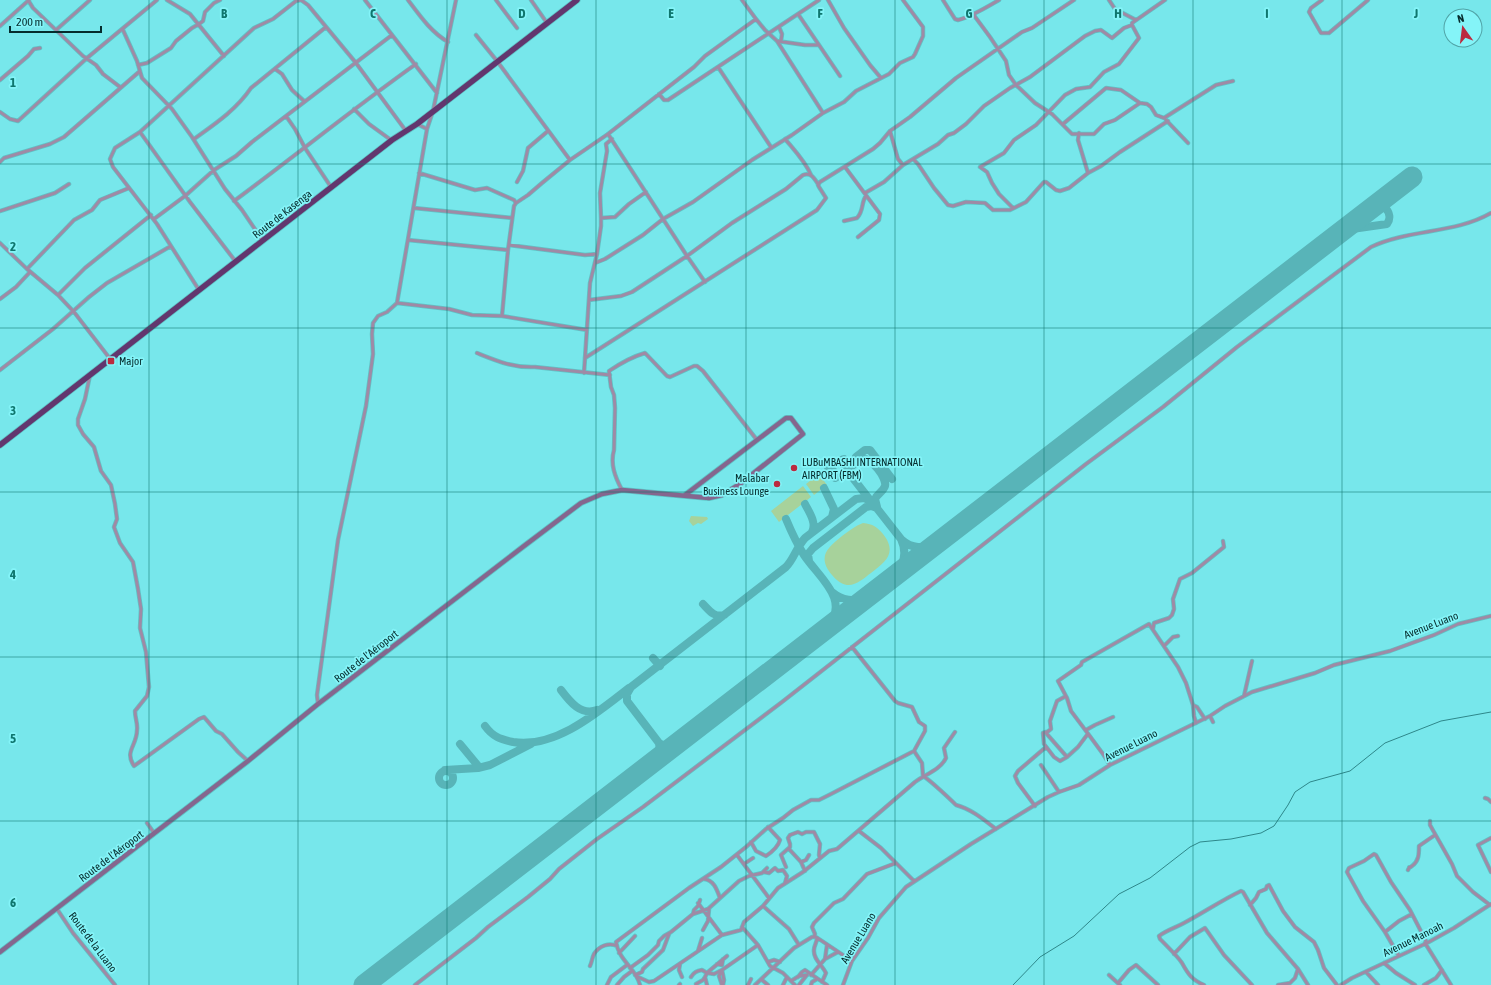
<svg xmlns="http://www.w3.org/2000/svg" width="1491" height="985" font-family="'Asap Condensed',sans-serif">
<rect width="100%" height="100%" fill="#77e7eb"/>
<path fill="#a7d29b" d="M819 474 827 485 814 495 806 484Z
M803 486 811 497 779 522 771 511Z
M691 516 707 517 708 519 701 524 698 523 693 526 689 521Z
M863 523C873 524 877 527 883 534 898 553 885 562 871 573 864 578 856 586 847 585 841 584 836 580 832 575 817 557 827 548 842 536 849 531 855 526 863 523Z"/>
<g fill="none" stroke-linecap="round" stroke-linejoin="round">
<path stroke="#2e878a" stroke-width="1" d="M1013 985 1040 957 1074 936 1119 894 1150 878 1190 847 1200 842 1231 839 1261 833 1274 826 1288 805 1295 792 1310 782 1350 771 1385 743 1441 721 1491 712"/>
<path stroke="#58b4b8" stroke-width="8" d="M1339 234 1352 229 1387 224C1395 213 1381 199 1369 206 1364 209 1361 215 1358 219
M856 457 865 450H870L892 479
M849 473 842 463 841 460 844 459 849 465
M849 474V469C852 466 858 461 862 459 871 457 887 478 885 486 883 492 877 494 875 499L877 507
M836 475 832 469 828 470V472L835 478 845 472 849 473 870 500
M824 488 834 509 832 517
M805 504C809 512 817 523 812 532
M786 519C791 531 797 544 804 555 820 579 851 599 827 629
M902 540C912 549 923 548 936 545
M809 561 808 554 813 548 866 507 871 506 877 508
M832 592C843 601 853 601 866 599
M703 604C709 610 714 618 724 615
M653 658 660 666
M561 690C570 702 581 716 597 710
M485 726C493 737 500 739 513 742 555 749 598 712 629 688
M659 743 665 746 675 745
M460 744 479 767
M657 760 660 751 659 743 627 701V694L631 687 786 567C794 559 796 548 805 538L856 499 864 498 872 502 901 539C908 554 904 566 893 577
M445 770 478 768 490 765 531 744
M439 778a7 7 0 1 1 14 0a7 7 0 1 1-14 0Z"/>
<path stroke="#58b4b8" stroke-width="21" d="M364 985 1412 177"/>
<g stroke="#60c2c5" stroke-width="4.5">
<path id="street" d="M28 0 33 8 83 56 96 65 103 74 120 87
M167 0 190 14 224 56
M365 0 437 93
M408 0C420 16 431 32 448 42
M496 0 517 28
M531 0 547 23
M828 0 844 28 870 65 881 78
M943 0 955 19 958 20C971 17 987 7 999 0
M1109 0 1115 9 1136 20
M1322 0 1311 8 1309 12 1321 33H1329L1368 0
M798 14 840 76
M973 14 990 37 1006 61 1009 75 1016 85 1035 103 1052 114 1072 134H1094L1104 124 1115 120 1140 103 1147 104 1151 107 1156 115 1164 118 1216 85 1233 81
M756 19 765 30 777 41 823 113
M0 26 29 0
M779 27 782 34 781 41
M56 30 90 0
M123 30 137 61 142 78 172 109 192 137 225 189 242 210 263 241
M476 35 497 61 570 160
M777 41 805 45H818
M138 65 147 63 171 48 176 41 192 28 199 24 203 21 205 12 214 3 220 0
M718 67 771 147
M275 69 282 74 292 90 304 101
M0 80 28 56 34 49 40 48
M659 94 664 100H668L819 0
M354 109 369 124 391 140
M0 112 10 119 18 121 87 58 157 0
M1166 120 1188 143
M417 124 427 129
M1063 124 1106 88 1121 90 1140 103
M890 131 898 159 903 165
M140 132 190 202 236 262
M1079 133 1078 140 1088 173
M608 134 687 256 705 282
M194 139C215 124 236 110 251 88L326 27
M785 139C795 151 805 161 811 175
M913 159 918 164 934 188 948 205 953 206 966 202 985 203 993 210H1010L1026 202 1044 182H1046L1056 190 1060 191 1069 188 1088 173 1101 166 1120 152 1168 121
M0 162 4 158 50 144 64 137 140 71
M845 167 880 214 879 220 858 237
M419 173 475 190 487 188 514 200 516 203
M517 182 523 171 528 148 548 131
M331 187 305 148 295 129 286 116 392 35
M865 193 884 182 903 165 938 144 948 135 954 133 966 124 984 106 1010 88 1030 77 1085 36 1095 31 1101 30 1112 38 1124 28 1132 25
M234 201C295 156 354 108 416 64
M414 208 512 218
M1013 208 999 194 992 183 987 172 980 167 1004 153 1014 140 1036 125 1065 95 1076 89 1090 87 1104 72 1119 64 1139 38 1132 25V23L1165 0
M0 211 55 193 69 184
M601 218 615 217 629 204 646 192
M154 219 185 196 214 170 236 156 252 142 286 116
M844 221 857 218C864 211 861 202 866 196
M408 240 508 250
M0 243 27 269 58 295 74 312 111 360
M509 245 585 255 597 254
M595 263 605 259 643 235 663 219 693 202 752 160 792 135 823 113 844 102 856 91 889 74 900 63 913 57 915 54 923 36V27L903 0
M27 269 74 220 92 210 100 200 129 188
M199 290 157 224 113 167 110 159 115 148 140 132 254 28 273 19 296 1 301 0 308 5 356 63 406 131
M58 295 85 268 151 215
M0 299 16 287 30 272
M589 300 621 296 632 292 687 256 732 223 786 189 803 175C811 172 814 178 818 184
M397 303 449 309 472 315 502 316 587 330
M502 316 508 250 514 206 516 203 528 195 542 183 570 160 608 134 694 67 705 56 756 19 742 0
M477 353C497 361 513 368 535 367L610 375
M585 358 817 210 826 198 819 187 818 185 820 182 873 149 880 143 890 131 910 117 956 78 1022 32 1032 28 1074 0
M0 370 53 329 89 297 107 283 171 246
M584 373 590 283 597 254 601 226V218L600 193 607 151 606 144 612 139
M90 375 85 399 78 419V425L83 434 94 447 101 471 111 485 115 504 117 519 114 527 120 543 133 562 138 589 141 609 140 628 146 652 149 687 147 696 135 711C135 718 138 724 137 730 137 746 124 751 134 766L199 719 204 717 216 731 222 734 238 752 248 761
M622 490C615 477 610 464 614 450L615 408 614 395 611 387 609 371C621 363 631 357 645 353L667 376 670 377 694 366H697L703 371 757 440
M1153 629 1154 623 1169 618 1172 615 1174 609 1173 599 1180 579 1192 573 1224 547 1223 541
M1164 646 1173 637 1178 636
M852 647 895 701 898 703 912 707 919 722 925 726V731L914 751 922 763 923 776C930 780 951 800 956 805 971 809 983 819 996 829
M1066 696 1057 701 1050 721 1051 729 1046 733 1067 757 1078 747 1087 735H1089L1103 754 1110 765
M1244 696 1252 661
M318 704 317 695 338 540 366 406 373 354 372 334 373 323 378 316 387 312 397 303 427 129 433 111 456 0
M1193 705 1197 707 1205 719
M1210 716 1213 722
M1086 730 1095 725 1113 717
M1046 732 1043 733 1044 744 1054 757 1060 761 1067 757
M1089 735 1071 711 1067 698 1058 681 1081 665 1082 662 1149 624 1178 667 1186 683 1193 705 1194 716 1196 723
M1041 765 1059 792
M1485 798 1488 799 1491 802
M1035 806 1018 783 1015 776 1018 771 1046 747
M1430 821V825L1452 864 1457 876 1473 892 1490 905
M147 823 154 833
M859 831 881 848 896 863
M1491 838 1478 845 1491 872
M751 842 756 851 766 856C772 852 778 847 780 840L768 827
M789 849 801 862 805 871
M737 855 769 898
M801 862 806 860 809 855
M744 864 753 858
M786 867 781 855 790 847V844L788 838 790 835 798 832 802 834 806 832H814L820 844 819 855 820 858
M1408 870C1411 864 1407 870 1412 866 1419 861 1419 854 1419 846L1435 835
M764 872 769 873 775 868 778 871 783 870 787 876 785 883
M704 879C714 880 717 890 720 898
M698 903 722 935
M1250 905 1256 898 1259 892 1266 889 1267 886 1269 885 1283 911 1295 927 1314 942 1318 950 1324 968 1337 985
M763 906 789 929 799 945
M57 909 73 933 115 985
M693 914 694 910 698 906 700 900
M742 927 758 945 770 966 783 973 795 985
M703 930 708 921 709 909
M1385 932 1399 921 1412 914
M814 937 815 934 812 927 814 923 834 903 843 899 867 874 896 863 914 881
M817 938C817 943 814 945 814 950 813 959 822 965 826 973L822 982
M1425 943 1451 985
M698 951 702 938
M619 953 635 936
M1174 954 1190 937 1205 928 1224 955 1252 985
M1399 956 1385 932 1363 901 1347 872 1349 868 1364 861 1374 854 1376 855 1391 882 1410 910 1427 943
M825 959 827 945
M768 962 774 960 780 962
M1384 963 1396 973 1415 985
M680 964 679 970 682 977
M717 964 722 965 723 959
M590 966C592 962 592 958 594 954 599 946 609 942 617 946
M630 968 648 955 658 945 659 941 664 936 671 932 693 914 708 909 739 881 749 876 762 873 767 868
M708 972 727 956
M721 972 719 976 722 985
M1366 972 1378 985
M635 975 642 972 643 969 663 950 669 934
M811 975 825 959 838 952
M1109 975 1120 985
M636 976 649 982 654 981 722 935 741 930 744 922 763 906 778 888 803 872 829 851 837 849 915 782C926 774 940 770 946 758L944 748 955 732
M691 977C694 972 697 971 702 970L707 973
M798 977 802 972 805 970 827 985
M762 980 768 985
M791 981 799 976 807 975
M1118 983 1129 970 1136 965 1158 985
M696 984 703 980 705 977
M415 985 476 938 488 927 528 897 550 879 559 869 597 839 643 807 782 702 1086 464 1163 407 1237 347 1371 247C1409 229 1455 234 1491 213
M607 985 611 977 627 965
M617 985 624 977 632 971
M640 985C636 968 619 961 616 942L689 888 721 867 746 847 766 829 783 818 793 810 811 800H819L831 794 914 751
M679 985 680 984
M707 985 705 977 707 973 714 974 722 970
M723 985 724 980 722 970 758 945
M748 985 751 979
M755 985 794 948 812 937H816L852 961
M783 985 787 977
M799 985 806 976
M811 985 812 982 817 979
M843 985 852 961 868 938 879 918 906 887 971 844 1048 797 1059 792 1079 785 1110 765 1210 716 1225 706 1252 692 1315 673 1334 665 1390 651 1434 635 1458 624 1491 616
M1204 985C1192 980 1188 974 1182 963 1179 958 1165 944 1160 939L1159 936C1167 930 1175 928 1184 923 1203 913 1222 900 1241 891L1243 892 1267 933 1298 969 1308 985
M1278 985 1290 983 1295 978 1298 969
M1341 985 1352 978 1427 943 1454 928 1491 904
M1424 985 1436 978 1442 970"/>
</g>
<g stroke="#60c2c5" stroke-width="6">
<path id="secondary" d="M0 952 248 761 318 704 524 546 581 503 602 494 622 490 709 498 722 495 740 484 803 434 791 418H786L685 495"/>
</g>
<g stroke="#60c2c5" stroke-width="7">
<path id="highway" d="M0 445 392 140 417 124 577 0"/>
</g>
<use href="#street" stroke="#9f8aa5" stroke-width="3"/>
<use href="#secondary" stroke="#85668e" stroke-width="4.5"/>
<use href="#highway" stroke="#62366e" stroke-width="5.5"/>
</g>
<path fill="none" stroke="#0f766e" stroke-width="1" stroke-opacity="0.55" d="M149 0V985M298 0V985M447 0V985M596 0V985M746 0V985M895 0V985M1044 0V985M1193 0V985M1342 0V985M0 164H1491M0 328H1491M0 492H1491M0 657H1491M0 821H1491"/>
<g fill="#bb2a3f" stroke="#84f4f8" stroke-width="1.5">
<rect x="107" y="357" width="8" height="8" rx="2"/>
<circle cx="794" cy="468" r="4"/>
<circle cx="777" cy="484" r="4"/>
</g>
<g text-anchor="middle" stroke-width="3.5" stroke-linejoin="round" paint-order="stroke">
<g font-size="11" fill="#052c2d" stroke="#84f4f8">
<text transform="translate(282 214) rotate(-38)" y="4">Route de Kasenga</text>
<text transform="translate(1431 625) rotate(-21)" y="4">Avenue Luano</text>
<text transform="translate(366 656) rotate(-38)" y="4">Route de l'Aéroport</text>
<text transform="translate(1131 745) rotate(-27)" y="4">Avenue Luano</text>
<text transform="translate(111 856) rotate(-37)" y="4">Route de l'Aéroport</text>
<text transform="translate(858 938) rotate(-59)" y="4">Avenue Luano</text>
<text transform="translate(1413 939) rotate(-26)" y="4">Avenue Manoah</text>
<text transform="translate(93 942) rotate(53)" y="4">Route de la Luano</text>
</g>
<g font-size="11" fill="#052c2d" stroke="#84f4f8" text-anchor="start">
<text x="119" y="365">Major</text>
<text x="802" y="466">LUBuMBASHI INTERNATIONAL<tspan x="802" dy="13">AIRPORT (FBM)</tspan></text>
<text x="769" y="482" text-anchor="end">Malabar<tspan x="769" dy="13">Business Lounge</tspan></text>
</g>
</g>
<g font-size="13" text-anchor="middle" font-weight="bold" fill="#0f766e" stroke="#84f4f8" stroke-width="3.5" stroke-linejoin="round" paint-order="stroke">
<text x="224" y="18">B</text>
<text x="373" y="18">C</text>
<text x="522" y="18">D</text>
<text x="671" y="18">E</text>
<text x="820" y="18">F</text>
<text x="969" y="18">G</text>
<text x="1118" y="18">H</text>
<text x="1267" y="18">I</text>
<text x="1416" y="18">J</text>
<text x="13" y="87">1</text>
<text x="13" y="251">2</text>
<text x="13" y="415">3</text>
<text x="13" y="579">4</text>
<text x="13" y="743">5</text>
<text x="13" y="907">6</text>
</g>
<g transform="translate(1463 28) rotate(346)"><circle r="19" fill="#84f4f8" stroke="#51a4a7"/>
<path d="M0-3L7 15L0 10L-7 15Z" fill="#bb2a3f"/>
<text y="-6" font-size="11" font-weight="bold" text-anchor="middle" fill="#052c2d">N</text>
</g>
<path d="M10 26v6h91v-6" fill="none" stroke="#052c2d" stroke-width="2"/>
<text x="16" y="26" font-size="12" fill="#052c2d" stroke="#84f4f8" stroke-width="3" paint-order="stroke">200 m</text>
</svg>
